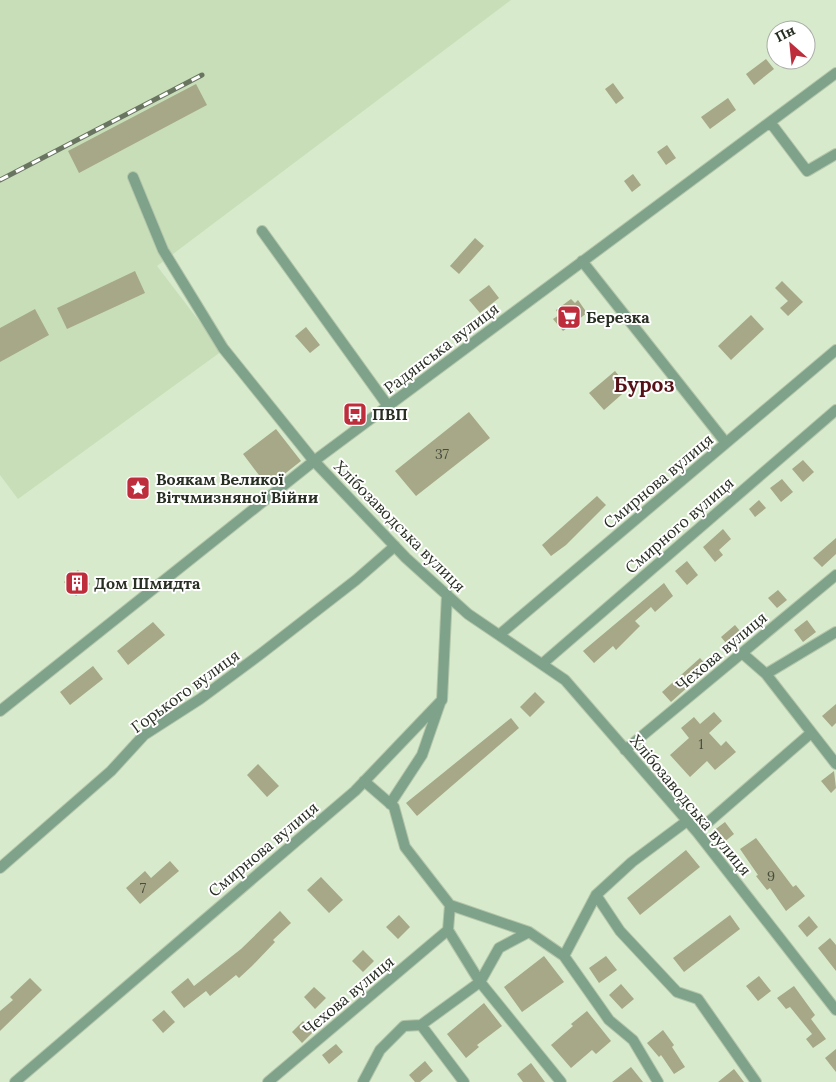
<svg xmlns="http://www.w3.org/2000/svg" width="836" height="1082" font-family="Lora,serif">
<rect width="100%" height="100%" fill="#d7eacb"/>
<path fill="#c7deb9" d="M0 0H511L157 266 222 351 18 499 0 475Z"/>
<path fill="#a6a887" d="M766 59 774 69 754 85 746 74Z
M613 83 624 98 616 104 605 89Z
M196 84 207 105 79 173 68 151Z
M728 98 736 110 710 129 701 117Z
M667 145 676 158 666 165 657 152Z
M633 174 641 185 632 192 624 181Z
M475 238 484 246 459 274 450 266Z
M135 271 145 293 67 329 57 308Z
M782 281 803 302 788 316 780 308 788 301 775 288Z
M489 285 499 298 480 313 469 300Z
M571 299 575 303 578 300 587 313 563 331 553 319 559 315 556 310Z
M35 309 49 335 0 362V328Z
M751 315 764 329 731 360 718 346Z
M306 327 320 345 310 353 295 336Z
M615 371 629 388 604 410 589 393Z
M469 412 490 438 416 496 395 471Z
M276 429 301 461 268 487 243 454Z
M803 460 814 472 803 482 792 469Z
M782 479 793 492 781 502 770 488Z
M597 496 606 505 566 545 551 556 542 545Z
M759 500 766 508 755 517 749 509Z
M723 529 731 539 719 550 723 555 715 562 703 547Z
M836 538V554L822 567 813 558Z
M687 561 698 575 687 585 675 571Z
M78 570 90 584 76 596 64 582Z
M664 583 673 596 655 612 651 607 635 621 640 626 616 650 613 646 594 663 583 651Z
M778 590 787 600 777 608 768 598Z
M807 620 816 632 803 642 794 630Z
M153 622 165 635 128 665 117 651Z
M735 625 745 637 731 649 721 637Z
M700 658 709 668 671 702 662 692Z
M93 666 103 679 70 705 60 692Z
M535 692 545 702 530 717 520 707Z
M836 704V723L832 727 822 716Z
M714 712 722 721 709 733 721 746 726 741 736 752 715 770 707 761 690 777 670 755 689 738 681 728 694 717 700 724Z
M511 718 519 728 417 816 406 803Z
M258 764 279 786 267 797 247 775Z
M834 771 836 788 831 793 821 781Z
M725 822 734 834 723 843 713 831Z
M756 838 793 887 796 885 805 896 786 911 770 888 767 890 756 876 758 875 740 849Z
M686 850 700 867 640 915 627 898Z
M170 861 179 871 140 904 126 888 145 871 151 878Z
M321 877 343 900 329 913 307 890Z
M280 911 291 923 273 940 275 942 252 966 239 978 236 975 210 996 206 991 184 1008 171 992 188 978 194 986 241 949Z
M399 915 410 927 398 939 386 927Z
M730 915 740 929 684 972 673 958Z
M809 916 818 927 807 937 798 926Z
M830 938 836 945V971L818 948Z
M363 950 374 961 363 972 352 961Z
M544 956 564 982 522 1012 504 987Z
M606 956 617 970 599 983 589 968Z
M759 976 771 991 758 1001 746 986Z
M30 978 42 990 0 1031V1011L13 1000 10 997Z
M621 984 634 999 622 1009 609 995Z
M794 986 815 1015 811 1019 826 1039 813 1048 806 1039 812 1034 790 1007 786 1009 777 998Z
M314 987 326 998 315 1009 304 997Z
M484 1003 502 1026 477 1045 479 1047 466 1058 447 1034Z
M164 1010 175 1022 163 1033 152 1020Z
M587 1011 611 1041 596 1054 592 1050 571 1068 551 1045 573 1026 571 1024Z
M303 1021 313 1032 302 1043 292 1032Z
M663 1030 674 1045 672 1047 685 1067 674 1074 661 1055 659 1057 647 1043Z
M336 1044 343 1052 329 1064 322 1055Z
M836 1049V1072L825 1058Z
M425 1061 433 1071 420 1082H415L409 1075Z
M531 1063 545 1082H523L517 1074Z
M631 1067 643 1082H612Z
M734 1069 744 1082H718Z"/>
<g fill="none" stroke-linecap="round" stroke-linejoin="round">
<g stroke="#b4c5a9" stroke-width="12">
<path id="minor" d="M770 122 807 171 836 154
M133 177 163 250 223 348 314 461 406 558 468 614 565 680 697 832 836 1010
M262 231 388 406
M582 261 726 443
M499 635 836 350
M742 653 766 674 836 764
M542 664 836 410
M766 674 836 632
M0 711 314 461 836 73
M625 750 836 575
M364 781 394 807 405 847 450 905 448 930 480 982 561 1082
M390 804 422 755 440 703
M697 832 811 733
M0 868 111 771 144 735 200 699 262 653 356 580 395 546
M596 895 620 931 677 992 698 999 756 1082
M450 905 529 932 564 956 609 1020 633 1040 658 1082
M564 956 596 895 632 862 687 821
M15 1082 355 791 442 700 447 594
M268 1082 448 930
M363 1082 380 1050 404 1026 421 1025
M464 1082 421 1025 480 982 499 948 529 932"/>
</g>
<use href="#minor" stroke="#7ea28a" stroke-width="10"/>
<g stroke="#697461" stroke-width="5">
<path id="rail" d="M0 180 202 75"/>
</g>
<use href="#rail" stroke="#fff" stroke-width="3" stroke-dasharray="9" stroke-linecap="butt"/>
</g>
<defs>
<g id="supermarket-square" transform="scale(1.25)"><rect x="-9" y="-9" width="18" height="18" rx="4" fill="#bd2d3b" stroke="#fff"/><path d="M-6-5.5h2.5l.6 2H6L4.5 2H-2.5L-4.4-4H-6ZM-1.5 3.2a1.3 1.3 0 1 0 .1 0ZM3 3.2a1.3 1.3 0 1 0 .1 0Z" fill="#fff"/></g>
<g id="bus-square" transform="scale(1.25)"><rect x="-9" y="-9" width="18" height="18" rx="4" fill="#bd2d3b" stroke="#fff"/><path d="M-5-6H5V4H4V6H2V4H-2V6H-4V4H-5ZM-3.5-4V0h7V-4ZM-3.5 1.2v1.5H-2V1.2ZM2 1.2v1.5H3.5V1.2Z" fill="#fff"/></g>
<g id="sight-square" transform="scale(1.25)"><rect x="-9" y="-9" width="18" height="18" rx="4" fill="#bd2d3b" stroke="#fff"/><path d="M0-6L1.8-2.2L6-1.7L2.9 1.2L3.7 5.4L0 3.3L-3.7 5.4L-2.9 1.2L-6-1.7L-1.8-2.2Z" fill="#fff"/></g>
<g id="building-square" transform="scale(1.25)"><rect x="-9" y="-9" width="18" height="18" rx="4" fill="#bd2d3b" stroke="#fff"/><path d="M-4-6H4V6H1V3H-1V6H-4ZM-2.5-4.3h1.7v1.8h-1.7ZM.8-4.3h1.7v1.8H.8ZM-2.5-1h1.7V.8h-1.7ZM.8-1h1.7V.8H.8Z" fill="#fff"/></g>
</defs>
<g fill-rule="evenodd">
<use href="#supermarket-square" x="569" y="317"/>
<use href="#bus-square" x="355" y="414"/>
<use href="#sight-square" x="138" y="488"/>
<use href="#building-square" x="77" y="583"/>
</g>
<g text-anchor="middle" stroke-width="4" stroke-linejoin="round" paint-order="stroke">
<g font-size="14" fill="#484d3c">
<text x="442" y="459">37</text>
<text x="701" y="749">1</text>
<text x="771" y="881">9</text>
<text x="143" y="893">7</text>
</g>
<g font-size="16" font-weight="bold" fill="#282f23" stroke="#fff" text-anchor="start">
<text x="586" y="323">Березка</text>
<text x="372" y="420">ПВП</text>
<text x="156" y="485">Воякам Великої<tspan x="156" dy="18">Вітчмизняної Війни</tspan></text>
<text x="94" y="589">Дом Шмидта</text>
</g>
<g font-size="16" fill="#282f23" stroke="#fff">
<text transform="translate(441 348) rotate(-37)" y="6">Радянська вулиця</text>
<text transform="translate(658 481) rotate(-40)" y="6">Смирнова вулиця</text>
<text transform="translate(679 525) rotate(-41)" y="6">Смирного вулиця</text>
<text transform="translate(400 526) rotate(45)" y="6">Хлібозаводська вулиця</text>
<text transform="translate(721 651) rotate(-40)" y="6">Чехова вулиця</text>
<text transform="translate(185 691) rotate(-36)" y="6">Горького вулиця</text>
<text transform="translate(691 805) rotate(50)" y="6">Хлібозаводська вулиця</text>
<text transform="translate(263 849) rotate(-40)" y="6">Смирнова вулиця</text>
<text transform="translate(348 995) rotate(-40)" y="6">Чехова вулиця</text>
</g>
<g font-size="21" font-weight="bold" fill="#561117" stroke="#fff">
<text x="644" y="392">Буроз</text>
</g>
</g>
<g transform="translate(791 45) rotate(333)"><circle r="24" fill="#ffffff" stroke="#a9aca7"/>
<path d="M0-4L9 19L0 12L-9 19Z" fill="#bd2d3b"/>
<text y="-8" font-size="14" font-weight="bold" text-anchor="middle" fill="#282f23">Пн</text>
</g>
</svg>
